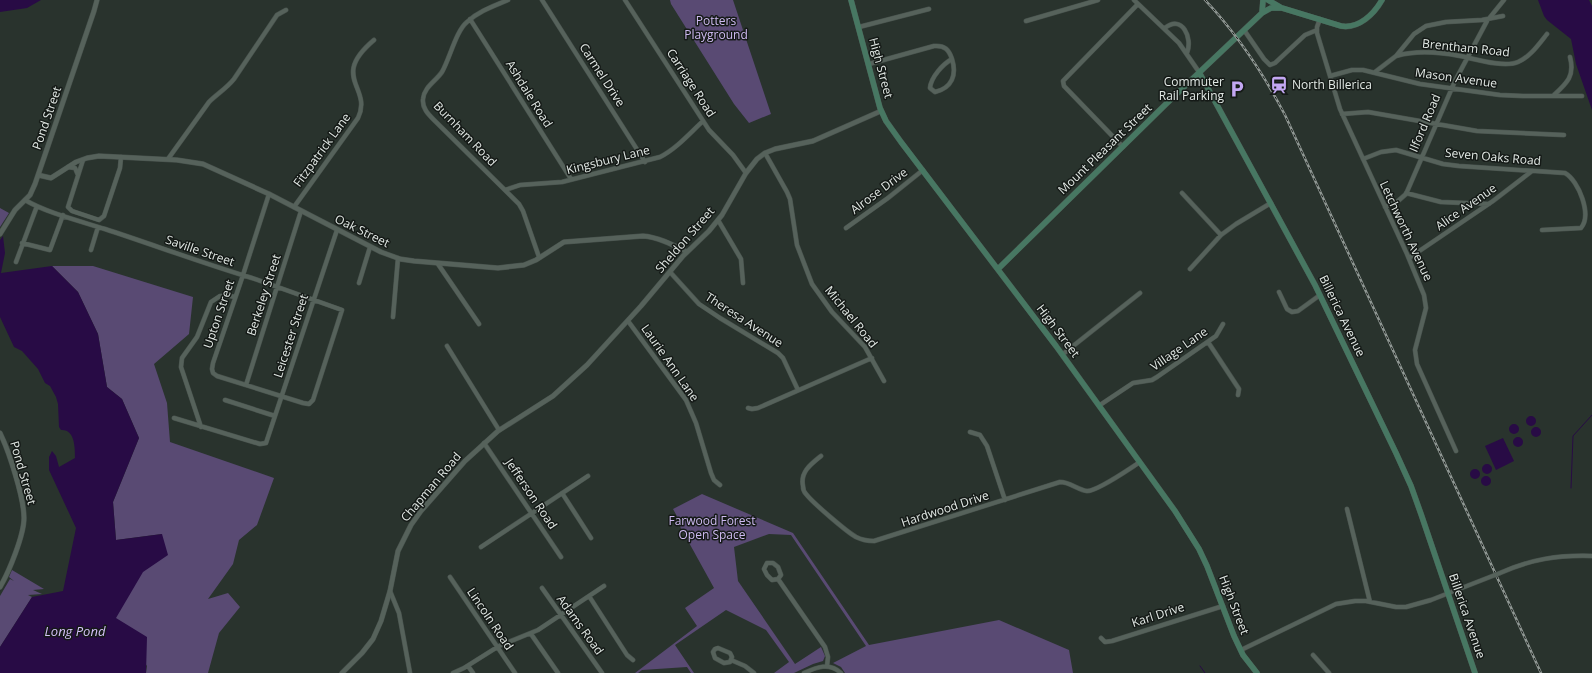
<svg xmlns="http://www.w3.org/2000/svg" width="1592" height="673" font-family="'Open Sans',sans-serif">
<rect width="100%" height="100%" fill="#29332d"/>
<path fill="#594a73" d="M670 0H733L771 114 749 123 734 104 671 4Z
M0 208 9 213 0 227Z
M52 266H93L193 297 189 334 154 364 167 403 170 442 274 478 257 525 239 540 233 564 208 599 228 593 240 607 219 633 208 673H146L147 666 115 618 162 534 116 540 113 502 139 438 122 399 107 387 98 334 78 292Z
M702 494 793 533 869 645 999 620 1069 650 1073 673H845L841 667 833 663 866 646 791 535 769 534 734 547 738 581 795 664 821 647 825 656 823 661 813 664 794 673H774L789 662 766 630 726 610 675 645 694 673H691L687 667 642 670 638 673H635L697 626 685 608 714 588 677 521 679 520 673 509Z
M12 570 44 589 33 590 42 594 28 595 32 597 0 647V596L10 579 14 581 9 577Z"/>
<path fill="#280b45" d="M0 0H41L27 8 0 12Z
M1538 0H1589L1592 6V110L1576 64 1571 39 1547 20 1544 16Z
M3 236 5 253 1 273 52 266 78 292 98 334 107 387 122 399 139 438 113 502 116 540 162 534 168 555 143 572 116 618 147 637 146 673H0V647L32 597 63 591 76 528 49 470V457L52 451 56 456 59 467 75 458C75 448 75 429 61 430L59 427 58 404 56 397 50 386 45 383 38 369 22 351 14 347 0 317V240Z
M1526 421a5 5 0 1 1 10 0a5 5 0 1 1-10 0Z
M1509 429a5 5 0 1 1 10 0a5 5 0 1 1-10 0Z
M1531 432a5 5 0 1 1 10 0a5 5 0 1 1-10 0Z
M1513 442a5 5 0 1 1 10 0a5 5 0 1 1-10 0Z
M1503 438 1514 461 1496 470 1485 446Z
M1482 469a5 5 0 1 1 10 0a5 5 0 1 1-10 0Z
M1470 474a5 5 0 1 1 10 0a5 5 0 1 1-10 0Z
M1481 481a5 5 0 1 1 10 0a5 5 0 1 1-10 0Z"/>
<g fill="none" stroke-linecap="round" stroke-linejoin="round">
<path stroke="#280b45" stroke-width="1" d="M1571 488 1573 436 1592 415
M1200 666 1205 673"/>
<g stroke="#47514c" stroke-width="5">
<path id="minor" d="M508 0C494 6 479 11 467 22 456 31 450 58 442 72 436 81 424 87 423 99 422 108 428 114 434 120L519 204 523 211 539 257
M542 0 645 162
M625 0 709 130 733 155 746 173
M1134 0 1179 43 1199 72
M470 19 571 179
M1320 19 1317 27V33L1340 109 1407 254 1424 295 1426 308 1415 350 1417 364 1456 451
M1026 21 1098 0
M859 27 929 9
M1165 28C1182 14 1193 38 1187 53
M1244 30 1264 59 1270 65 1275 63 1305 35 1317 30
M1396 56C1417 50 1439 52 1460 56 1475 59 1504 68 1518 62 1530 57 1539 44 1547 34
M869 64 934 46C945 45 949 50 952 59 943 64 931 77 930 88L935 92C952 88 957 75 952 59
M1375 72 1396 56 1414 34 1426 26 1446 22 1482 20 1503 16
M1330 76 1352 70H1363L1420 84 1500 95 1523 96H1582
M1554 95C1567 83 1575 76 1570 57
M1342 114 1368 112 1477 131 1564 135
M1123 147 1064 86 1063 81 1138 4
M765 153 787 192 790 199 797 245 812 284 832 312 865 347 884 381
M168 159 209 102C217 94 227 88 234 79L277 15 286 10
M1363 159 1381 152 1396 150 1443 164 1459 166 1565 173C1579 181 1592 215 1581 228L1542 230
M83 160 68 207 72 211 99 220 104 216 120 168 121 157
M68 167 75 168 78 175
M505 190 520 185 562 182 660 157C676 149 689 134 703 121
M1182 193 1221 235
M1406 193 1441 202 1489 204
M25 200C47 213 80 221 105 229 154 245 202 263 252 278L342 310 313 400 309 404 303 403 217 376 213 373 212 369 213 363 241 281 243 275 269 194
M294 207 358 118C373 87 329 78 374 40
M1385 207 1398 201 1406 194 1455 81 1487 21 1504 0
M718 220 741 259 743 283
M846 228 888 198 923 170
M22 243 50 250 63 215
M91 250 98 227
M1409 258 1493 201 1532 171
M16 262 37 206
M438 264 479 324
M1190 269 1221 235 1236 224 1271 203
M670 272 699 304 720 318 778 353 783 358 798 390
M359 283 370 247
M1279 292 1287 309 1292 312 1298 311 1320 295
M393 317 398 258
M628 321 686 400 696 423 711 473 714 480 720 485
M1208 342 1239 389 1238 395
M447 346 499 430
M1063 354 1140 293
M246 385 301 211
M225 400 275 416
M1100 405 1133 383 1152 380 1157 377 1216 336 1223 324
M748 408 752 409 758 408 872 358
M174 418 260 444 266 443 337 230
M201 427 181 367 182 358 197 337 211 302 220 296H230L235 297
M970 432 980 435 987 446 1005 500
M484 443 561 557
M821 456C811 464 800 472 803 486 803 489 804 492 806 494 813 503 847 532 856 537 862 540 867 541 874 541L1060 482C1070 482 1078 490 1087 491 1098 491 1129 469 1140 462
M562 493 591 538
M1347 509 1370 602
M481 547 588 476
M1500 573C1532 559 1557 555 1592 556
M450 577 515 673
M778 579 772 580 767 575 764 569 767 563H773L778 567 781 575 778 579 825 647 828 657 827 666
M542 588 602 673
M390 591 399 613 410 673
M589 596 627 655 633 660
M531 634 558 673
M1101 638 1105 642 1112 641 1223 606
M718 648 730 653 732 657 730 662 724 663 715 658 713 652 715 649Z
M1241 650 1336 604 1355 601H1366L1396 607H1406L1431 600 1495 575
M1313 655 1329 673
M731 660 745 666 754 673
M468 666 473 673
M453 673 464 668 499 646 538 630 604 586
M804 673C817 667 829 662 841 673"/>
</g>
<g stroke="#47514c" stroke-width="5.5">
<path id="tertiary" d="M38 175 51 178 76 162 87 158 99 156 177 160 203 164 269 194 381 252 400 259 414 261 498 268 524 265 536 260 564 242 643 236C658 237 673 245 687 252
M0 234 15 210 30 195 35 184 94 11 97 0
M0 433C9 451 24 498 24 518 24 535 9 572 0 587
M342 673 362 653 373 639 381 621 390 591 398 551 411 525 421 511 465 461 498 431 553 396 587 365 641 306 683 256 709 231 722 215 746 173 757 159 765 153 775 149 813 141 881 111"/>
</g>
<g stroke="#47514c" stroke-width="6">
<path id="secondary" d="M851 0 880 108 886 121 901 142 1056 346 1175 511 1199 549 1207 566 1234 636 1243 655 1257 673
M1268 0 1280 7
M1262 13 1263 0
M1199 72 1315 285 1396 453 1411 486 1421 514 1475 673
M998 269 1166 104 1262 13 1271 8H1282L1341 26C1359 29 1374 14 1382 0"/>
</g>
<use href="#minor" stroke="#56625b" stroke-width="4"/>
<use href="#tertiary" stroke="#56625b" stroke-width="4.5"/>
<use href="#secondary" stroke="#477762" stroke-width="5.5"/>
<g stroke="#909894" stroke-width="2.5">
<path id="rail" d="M1205 0C1238 35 1263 73 1285 115L1541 673"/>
</g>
<use href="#rail" stroke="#151a17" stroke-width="1" stroke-dasharray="3" stroke-linecap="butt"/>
<g stroke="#47514c" stroke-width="5" stroke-linecap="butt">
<path id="minor-bridge" d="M1495 575 1500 573"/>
</g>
<use href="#minor-bridge" stroke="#56625b" stroke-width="4"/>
</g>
<defs>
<g id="station-bare" transform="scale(1.38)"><path d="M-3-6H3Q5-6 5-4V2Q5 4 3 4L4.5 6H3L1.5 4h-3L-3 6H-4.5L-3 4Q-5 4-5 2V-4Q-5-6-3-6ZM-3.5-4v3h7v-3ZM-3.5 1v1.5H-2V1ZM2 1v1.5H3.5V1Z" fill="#c3a7f2" stroke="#151a17" stroke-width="2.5" paint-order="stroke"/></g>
<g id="parking-bare" transform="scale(1.38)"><path d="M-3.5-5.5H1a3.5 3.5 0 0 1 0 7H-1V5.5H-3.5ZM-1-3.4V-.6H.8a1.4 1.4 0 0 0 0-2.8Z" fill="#c3a7f2" stroke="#151a17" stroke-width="2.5" paint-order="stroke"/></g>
</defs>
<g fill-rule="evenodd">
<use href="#station-bare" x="1279" y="85"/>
<use href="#parking-bare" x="1237" y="89"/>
</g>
<g text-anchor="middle" stroke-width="3" stroke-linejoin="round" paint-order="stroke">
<g font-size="12" fill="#cebaf1" stroke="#151a17">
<text x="716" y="25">Potters<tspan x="716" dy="14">Playground</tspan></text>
<text x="712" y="525">Farwood Forest<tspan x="712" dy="14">Open Space</tspan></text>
</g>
<g font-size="12" fill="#e2e9e5" stroke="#151a17">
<text transform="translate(1466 48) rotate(6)" y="4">Brentham Road</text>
<text transform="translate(881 68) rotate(75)" y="4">High Street</text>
<text transform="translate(602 75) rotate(57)" y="4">Carmel Drive</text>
<text transform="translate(1456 78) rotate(8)" y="4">Mason Avenue</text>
<text transform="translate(691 83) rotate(57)" y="4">Carriage Road</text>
<text transform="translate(529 94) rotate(58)" y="4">Ashdale Road</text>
<text transform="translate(47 118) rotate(-71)" y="4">Pond Street</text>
<text transform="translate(1425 123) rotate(-67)" y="4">Ilford Road</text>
<text transform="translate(465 134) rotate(46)" y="4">Burnham Road</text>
<text transform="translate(1105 149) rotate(-44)" y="4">Mount Pleasant Street</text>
<text transform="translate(322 150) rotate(-54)" y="4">Fitzpatrick Lane</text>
<text transform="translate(1493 157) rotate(5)" y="4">Seven Oaks Road</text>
<text transform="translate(608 160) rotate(-14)" y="4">Kingsbury Lane</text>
<text transform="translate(879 191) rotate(-37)" y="4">Alrose Drive</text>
<text transform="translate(1466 207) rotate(-35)" y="4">Alice Avenue</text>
<text transform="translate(362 231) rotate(26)" y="4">Oak Street</text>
<text transform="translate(1406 231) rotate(65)" y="4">Letchworth Avenue</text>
<text transform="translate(685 240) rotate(-49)" y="4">Sheldon Street</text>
<text transform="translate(200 251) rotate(19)" y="4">Saville Street</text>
<text transform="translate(264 295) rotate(-72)" y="4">Berkeley Street</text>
<text transform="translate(219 314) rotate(-71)" y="4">Upton Street</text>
<text transform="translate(1342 316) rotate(64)" y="4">Billerica Avenue</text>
<text transform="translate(851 317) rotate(51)" y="4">Michael Road</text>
<text transform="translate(744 320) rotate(33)" y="4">Theresa Avenue</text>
<text transform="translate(1058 331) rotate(53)" y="4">High Street</text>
<text transform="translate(291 336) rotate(-72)" y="4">Leicester Street</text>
<text transform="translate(1179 349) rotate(-35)" y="4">Village Lane</text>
<text transform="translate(670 363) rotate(55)" y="4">Laurie Ann Lane</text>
<text transform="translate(23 473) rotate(74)" y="4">Pond Street</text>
<text transform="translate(431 487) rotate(-50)" y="4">Chapman Road</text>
<text transform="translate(531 494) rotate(56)" y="4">Jefferson Road</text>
<text transform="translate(945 509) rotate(-18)" y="4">Hardwood Drive</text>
<text transform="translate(1234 605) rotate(69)" y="4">High Street</text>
<text transform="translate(1158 615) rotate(-18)" y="4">Karl Drive</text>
<text transform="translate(1467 616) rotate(71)" y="4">Billerica Avenue</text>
<text transform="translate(490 619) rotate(56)" y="4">Lincoln Road</text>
<text transform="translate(580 625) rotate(54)" y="4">Adams Road</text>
</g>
<g font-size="12" fill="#e2e9e5" stroke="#151a17" text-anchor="end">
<text x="1224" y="86">Commuter<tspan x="1224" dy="14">Rail Parking</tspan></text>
<text x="1292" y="89" text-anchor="start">North Billerica</text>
</g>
<g font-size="13" font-style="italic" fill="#d5c1f9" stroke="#151a17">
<text x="75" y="636">Long Pond</text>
</g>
</g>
</svg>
